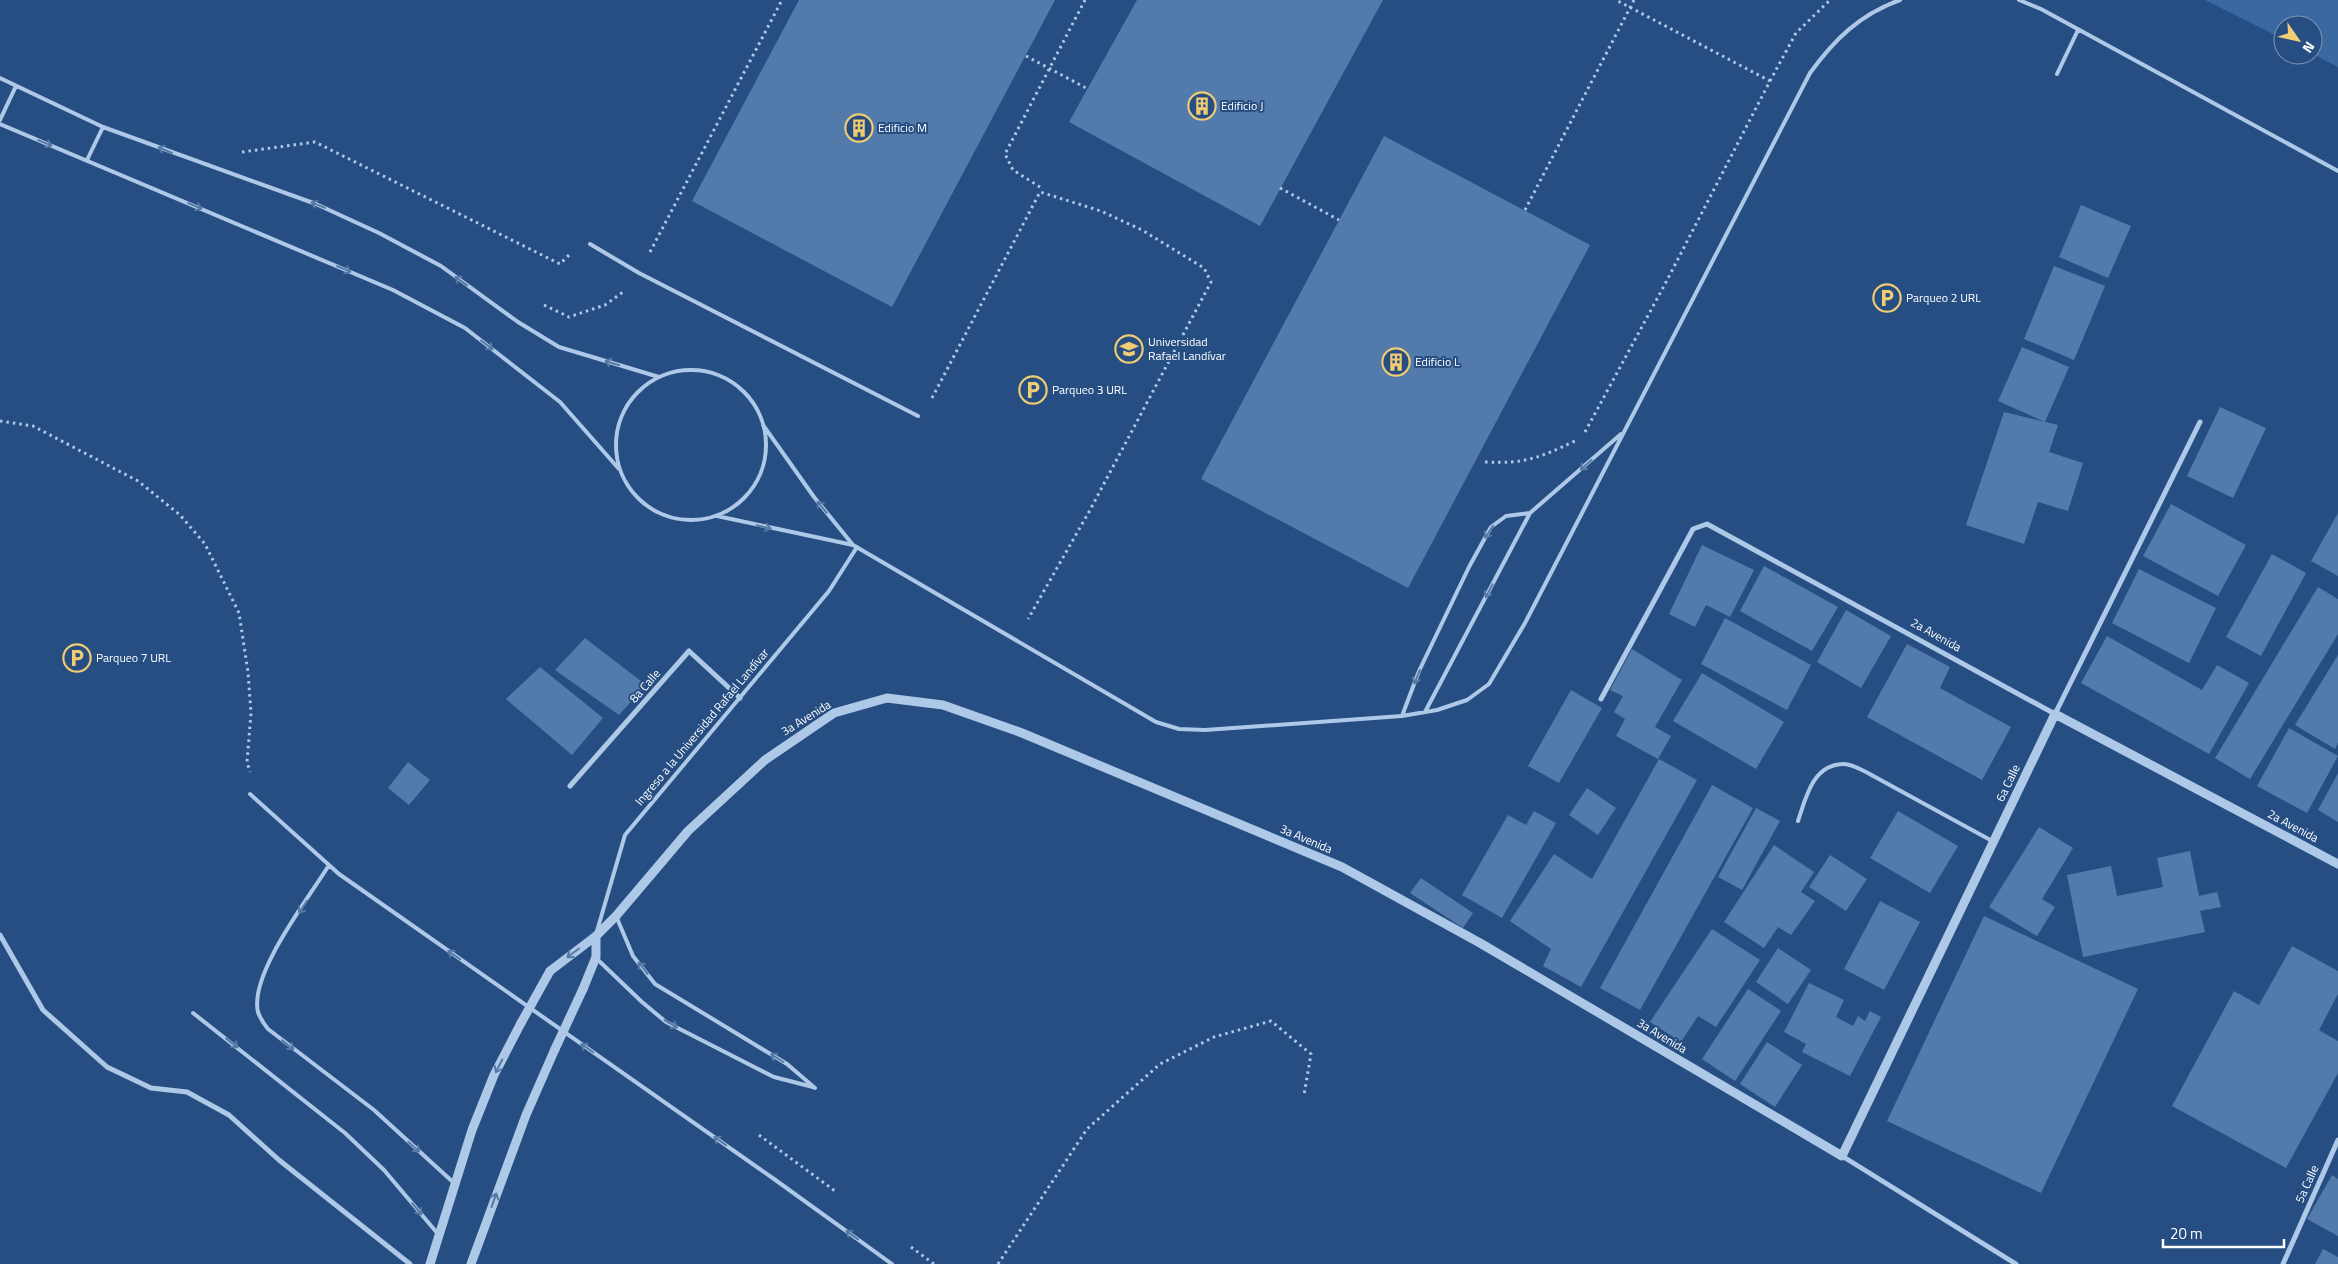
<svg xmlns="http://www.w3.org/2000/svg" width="2338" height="1264" font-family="'Titillium Web',sans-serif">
<rect width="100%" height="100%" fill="#264e82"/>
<path fill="#3a68a0" d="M2205 0H2338V67L2313 54V25H2283V39Z"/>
<path fill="#527bac" d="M799 0H1055L892 307 692 201Z
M1137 0H1383L1260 226 1069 122Z
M1384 136 1590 245 1408 588 1201 479Z
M2081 205 2131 226 2108 278 2059 257Z
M2054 266 2105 286 2074 360 2024 339Z
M2022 347 2069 367 2045 422 1998 401Z
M2220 407 2266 428 2233 498 2187 476Z
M2004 412 2058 425 2049 452 2083 463 2068 511 2038 502 2024 544 1966 525Z
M2171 504 2246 545 2218 596 2143 556Z
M2338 513V576L2311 561Z
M1702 545 1754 570 1730 617 1706 605 1695 627 1669 614Z
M2272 554 2306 573 2261 656 2226 637Z
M1764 566 1838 607 1812 651 1740 611Z
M2139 569 2216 608 2189 663 2112 623Z
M2318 587 2338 599V634L2250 779 2215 758Z
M1846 610 1891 636 1861 688 1817 662Z
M1725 618 1811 665 1787 710 1701 664Z
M2107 636 2202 690 2217 665 2249 683 2209 754 2081 683Z
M585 638 646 685 619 715 555 670Z
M1907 644 1950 667 1940 688 2011 727 1982 780 1867 717Z
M1632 649 1682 680 1655 727 1671 736 1658 759 1616 736 1625 719 1614 712 1623 696 1610 690Z
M2338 655V743L2335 749 2295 725Z
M540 667 603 718 572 755 506 699Z
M1702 673 1784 722 1756 769 1673 721Z
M1571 690 1602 708 1559 783 1528 766Z
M2289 728 2338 756 2307 813 2257 786Z
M1659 759 1697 780 1581 987 1543 966 1551 949 1510 921 1554 854 1592 879Z
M408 762 430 780 409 805 388 788Z
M2338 773V822L2318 810Z
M1712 785 1753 808 1640 1010 1600 988Z
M1587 788 1616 808 1598 835 1569 815Z
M1756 808 1780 821 1742 890 1718 877Z
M1534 811 1556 823 1502 918 1462 895 1508 815 1526 825Z
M1898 811 1958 846 1930 893 1870 858Z
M2039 827 2073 848 2042 899 2055 907 2037 936 1989 907Z
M1774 845 1814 872 1801 892 1815 901 1791 935 1778 927 1764 948 1724 922Z
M2190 851 2199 896 2217 892 2221 907 2200 911 2205 932 2083 957 2067 875 2111 866 2117 896 2163 887 2157 858Z
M1830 855 1867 879 1846 911 1809 887Z
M1421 878 1473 913 1463 928 1410 893Z
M1880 901 1920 922 1884 990 1844 969Z
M1984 916 2138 989 2041 1193 1887 1121Z
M1712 929 1760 960 1716 1027 1698 1016 1681 1042 1650 1022Z
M2292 946 2338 971V994L2319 1030 2338 1041V1073L2286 1168 2172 1106 2234 991 2259 1005Z
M1778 948 1811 970 1788 1004 1756 982Z
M1809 983 1844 1000 1836 1017 1853 1026 1858 1016 1865 1021 1870 1011 1881 1017 1850 1076 1802 1052 1806 1044 1784 1032Z
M1748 989 1781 1011 1735 1081 1702 1059Z
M1767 1042 1802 1065 1775 1107 1740 1084Z
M2332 1175 2338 1179V1236L2307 1219Z
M2323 1249 2338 1257V1264H2315Z"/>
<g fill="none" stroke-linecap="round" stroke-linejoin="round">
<path stroke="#aec8e7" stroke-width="3" stroke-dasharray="2.5 4" stroke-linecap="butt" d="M1026 56 1088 89
M1770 81 1796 33 1830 0
M242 152 315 142 560 264 570 254
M1040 187 1013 170 1005 154 1085 0
M1280 188 1339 220
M1525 210 1634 0
M650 252 782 0
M544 305 569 317 605 305 623 292
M932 398 1040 192 1101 211 1142 230 1204 268 1211 282 1090 510 1028 619
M0 421 33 426 138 481 180 515 205 544 239 613 248 672 251 713 247 762 250 772
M1585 432 1664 286 1770 81 1616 0
M1485 462C1524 464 1539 458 1575 441
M759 1135 835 1191
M911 1247 934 1264
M998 1264 1087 1129 1160 1064 1214 1037 1271 1021 1311 1054 1304 1095"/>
<path stroke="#aec8e7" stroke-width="4" d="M2019 0 2041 9 2338 171
M2057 74 2078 30
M0 78 103 127 316 204 379 233 441 266 518 322 559 347 659 377
M0 120 16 86
M0 124 393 290 465 328 560 402 619 469
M87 160 103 127
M590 244 639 273 918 416
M616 445a75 75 0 1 1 150 0a75 75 0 1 1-150 0Z
M763 425 814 497 853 545
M717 516 853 545 1156 722 1179 729 1205 730 1402 716 1437 710 1467 700 1489 684 1525 623 1810 73C1834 40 1860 14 1900 0
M1425 712 1530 513 1621 434
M1402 716 1419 671 1469 567 1491 527 1506 516 1530 513
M250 794 339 874 774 1179 892 1264
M1798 821C1806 797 1813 764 1844 764 1851 764 1860 769 1866 772L1994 842
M329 865C309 898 249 974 258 1012 260 1018 264 1024 268 1029L374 1110 454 1183
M616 916 633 956 655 984 787 1064 815 1088
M597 931 625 835 829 591 857 547
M597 959 642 1002 666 1022 774 1077 813 1087
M193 1013 345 1133 384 1170 438 1234"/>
<path stroke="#aec8e7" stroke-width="5" d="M1601 699 1693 529 1707 524 2055 714 2200 422
M570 786 689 651 740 698
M0 935 43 1010 107 1067 151 1088 187 1092 229 1115 279 1160 410 1264
M1842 1156 2016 1264
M2283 1264 2338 1140"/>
<path stroke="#aec8e7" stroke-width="9" d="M550 971 596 936 616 916 688 831 765 760 834 713 887 698 943 705 1022 733 1342 867 1480 943 1842 1156 2055 714 2338 864
M583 989 596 957V936
M430 1264 472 1130 494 1075 521 1023
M471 1264 526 1115 555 1049"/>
<path stroke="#aec8e7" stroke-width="9" d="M521 1023 550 971
M555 1049 583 989"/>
</g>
<defs><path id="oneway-shaft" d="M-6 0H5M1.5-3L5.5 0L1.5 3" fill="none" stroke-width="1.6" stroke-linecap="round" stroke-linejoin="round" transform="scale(1.25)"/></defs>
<g stroke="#5679a5">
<use href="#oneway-shaft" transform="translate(45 143) rotate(23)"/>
<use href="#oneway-shaft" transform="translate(165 150) rotate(-158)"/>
<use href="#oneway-shaft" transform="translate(318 205) rotate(-158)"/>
<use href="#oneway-shaft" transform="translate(195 206) rotate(23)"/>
<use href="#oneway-shaft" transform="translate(344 269) rotate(23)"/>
<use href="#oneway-shaft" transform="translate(461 281) rotate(-144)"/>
<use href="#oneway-shaft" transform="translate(487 345) rotate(37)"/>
<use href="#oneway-shaft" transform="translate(612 363) rotate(-163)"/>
<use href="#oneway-shaft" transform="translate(1586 465) rotate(139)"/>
<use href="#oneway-shaft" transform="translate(822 507) rotate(-129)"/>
<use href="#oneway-shaft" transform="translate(764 527) rotate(13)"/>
<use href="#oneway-shaft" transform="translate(1489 532) rotate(124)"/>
<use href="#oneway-shaft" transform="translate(1489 591) rotate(118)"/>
<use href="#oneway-shaft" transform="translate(1417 677) rotate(112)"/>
<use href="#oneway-shaft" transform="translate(303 907) rotate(123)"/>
<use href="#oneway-shaft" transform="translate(573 953) rotate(143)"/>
<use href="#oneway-shaft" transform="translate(454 955) rotate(-145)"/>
<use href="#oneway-shaft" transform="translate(643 968) rotate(-128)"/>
<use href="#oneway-shaft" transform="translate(671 1024) rotate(31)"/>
<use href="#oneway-shaft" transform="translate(232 1043) rotate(38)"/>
<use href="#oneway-shaft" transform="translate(288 1045) rotate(38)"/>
<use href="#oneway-shaft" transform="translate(587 1048) rotate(-145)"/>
<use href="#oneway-shaft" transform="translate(777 1058) rotate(-148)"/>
<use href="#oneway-shaft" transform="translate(499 1066) rotate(117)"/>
<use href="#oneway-shaft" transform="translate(720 1141) rotate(-145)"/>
<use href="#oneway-shaft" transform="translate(414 1147) rotate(42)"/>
<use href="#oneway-shaft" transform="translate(494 1200) rotate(-70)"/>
<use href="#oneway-shaft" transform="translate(417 1209) rotate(50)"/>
<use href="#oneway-shaft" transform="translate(852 1235) rotate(-144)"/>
</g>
<defs>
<g id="building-ring" transform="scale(1.4375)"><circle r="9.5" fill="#264e82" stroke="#f0cc73" stroke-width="1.5"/><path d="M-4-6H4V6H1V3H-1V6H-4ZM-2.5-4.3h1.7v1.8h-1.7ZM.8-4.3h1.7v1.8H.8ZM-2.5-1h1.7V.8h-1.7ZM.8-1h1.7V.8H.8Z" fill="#f0cc73"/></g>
<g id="parking-ring" transform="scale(1.4375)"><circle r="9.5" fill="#264e82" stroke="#f0cc73" stroke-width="1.5"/><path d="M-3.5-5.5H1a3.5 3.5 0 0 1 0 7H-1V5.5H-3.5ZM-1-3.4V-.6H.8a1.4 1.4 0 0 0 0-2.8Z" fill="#f0cc73"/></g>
<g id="university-ring" transform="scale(1.4375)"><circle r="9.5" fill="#264e82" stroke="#f0cc73" stroke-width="1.5"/><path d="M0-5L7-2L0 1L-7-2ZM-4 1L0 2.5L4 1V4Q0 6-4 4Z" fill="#f0cc73"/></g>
</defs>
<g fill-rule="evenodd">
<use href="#building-ring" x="1202" y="106"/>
<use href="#building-ring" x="859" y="128"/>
<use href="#parking-ring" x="1887" y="298"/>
<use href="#university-ring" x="1129" y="349"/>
<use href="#building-ring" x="1396" y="362"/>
<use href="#parking-ring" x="1033" y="390"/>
<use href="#parking-ring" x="77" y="658"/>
</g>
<g text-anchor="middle" stroke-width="4" stroke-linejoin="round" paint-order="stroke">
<g font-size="12" fill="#fff" stroke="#264e82" text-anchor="start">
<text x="1221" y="110">Edificio J</text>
<text x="878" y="132">Edificio M</text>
<text x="1906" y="302">Parqueo 2 URL</text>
<text x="1148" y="346">Universidad<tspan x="1148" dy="14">Rafael Landívar</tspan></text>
<text x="1415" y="366">Edificio L</text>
<text x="1052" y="394">Parqueo 3 URL</text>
<text x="96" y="662">Parqueo 7 URL</text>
</g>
<g font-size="12" fill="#fff" stroke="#264e82">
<text transform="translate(1936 635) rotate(29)" y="4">2a Avenida</text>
<text transform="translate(645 686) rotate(-49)" y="4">8a Calle</text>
<text transform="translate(806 718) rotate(-32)" y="4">3a Avenida</text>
<text transform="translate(702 727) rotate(-50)" y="4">Ingreso a la Universidad Rafael Landívar</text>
<text transform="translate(2008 783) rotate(-64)" y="4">6a Calle</text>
<text transform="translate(2293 826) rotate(28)" y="4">2a Avenida</text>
<text transform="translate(1306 839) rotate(23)" y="4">3a Avenida</text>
<text transform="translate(1662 1036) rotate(31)" y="4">3a Avenida</text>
<text transform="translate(2307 1184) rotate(-66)" y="4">5a Calle</text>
</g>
</g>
<g transform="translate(2298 40) rotate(124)"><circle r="24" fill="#264e82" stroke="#7d95b4"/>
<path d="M0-4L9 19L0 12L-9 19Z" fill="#f0cc73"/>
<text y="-8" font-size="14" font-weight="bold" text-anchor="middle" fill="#ffffff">N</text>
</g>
<path d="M2163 1239v8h121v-8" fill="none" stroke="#ffffff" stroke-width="2.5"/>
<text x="2170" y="1239" font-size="15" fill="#ffffff" stroke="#264e82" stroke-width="4" paint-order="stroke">20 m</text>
</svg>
